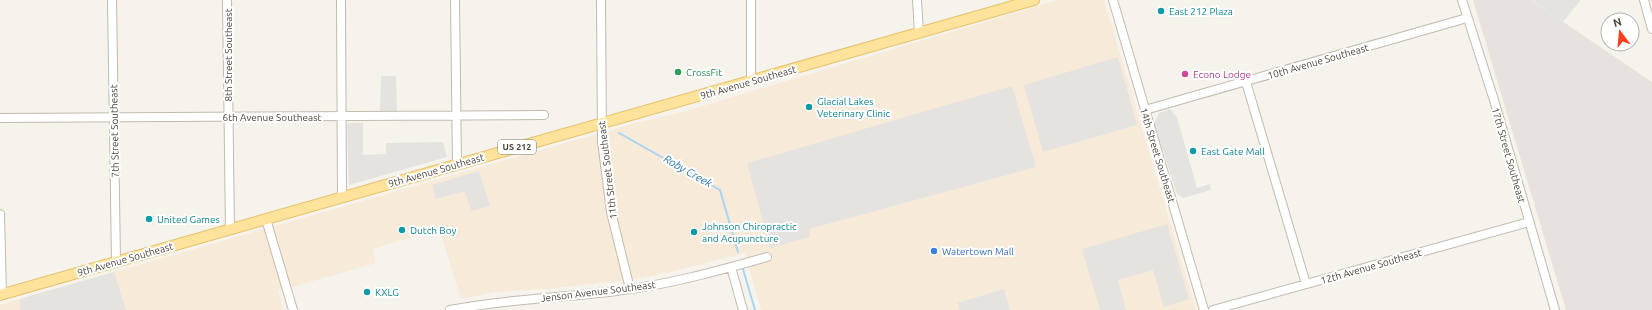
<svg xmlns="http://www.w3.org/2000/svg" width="1652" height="310" font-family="Ubuntu,sans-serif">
<rect width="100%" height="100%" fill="#f6f3ec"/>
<path fill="#f7ead8" d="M1058 0H1104L1196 310H761L745 253 674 271 636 279 547 289 495 292 461 299 439 229 373 249 376 263 278 291 283 310H0V305L19 299 639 122 682 112Z"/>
<path fill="#e6e2dd" d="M1473 0H1531L1652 82V310H1566Z"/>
<path fill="#e5e3e0" d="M1532 0H1580V1L1563 22Z
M1118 57 1137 125 1043 152 1024 85Z
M381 76H396L397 111H380Z
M1012 86 1036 167 809 229 810 237 770 248 747 163Z
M1170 109 1177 117 1197 188 1210 184 1211 190 1183 198 1177 194 1154 123 1159 113Z
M347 123H363V155L386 154V143L443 142 447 157 349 185Z
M479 171 490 206 471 211 465 191 436 199 432 185Z
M1167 224 1189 299 1164 307 1153 270 1118 280 1126 310H1100L1082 249Z
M114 272 126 310H20V299Z
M1004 289 1010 310H960L957 303Z"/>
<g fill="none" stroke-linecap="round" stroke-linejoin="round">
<path stroke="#a9d4f2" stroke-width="2" d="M619 133 720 190 738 252
M743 269 755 310"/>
<g stroke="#c2bbae" stroke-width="10">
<path id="minor" d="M112 0 116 262
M227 0 230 229
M341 0 342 197
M455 0 457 165
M601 0 602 141 611 212 630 289
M751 0V81
M917 0 919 33
M1113 0 1204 310
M1462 0 1494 100 1555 310
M1644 0 1652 29
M1246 82 1306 284
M1145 110 1467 18
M0 118 544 115
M0 214 2 294
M266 219 293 310
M731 267 743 310
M450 310C505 299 561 298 616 291 667 285 718 271 767 257
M1213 310 1529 222"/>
</g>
<g stroke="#e6c16a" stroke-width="12">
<path id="major" d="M0 295 1034 0"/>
</g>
<use href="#minor" stroke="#fff" stroke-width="8"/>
<use href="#major" stroke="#ffe39c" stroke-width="10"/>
</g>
<g fill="#0f9aa8" stroke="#fff" stroke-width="1.5">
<circle cx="1161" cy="11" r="4"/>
<circle cx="809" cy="107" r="4"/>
<circle cx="1193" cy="151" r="4"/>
<circle cx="149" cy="219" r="4"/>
<circle cx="402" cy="230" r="4"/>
<circle cx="694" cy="232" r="4"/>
<circle cx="367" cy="292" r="4"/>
</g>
<circle fill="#2e9e5b" stroke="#fff" stroke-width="1.5" cx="678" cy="72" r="4"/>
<circle fill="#d1479c" stroke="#fff" stroke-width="1.5" cx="1185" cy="74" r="4"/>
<circle fill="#3f7fe0" stroke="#fff" stroke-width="1.5" cx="934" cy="251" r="4"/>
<g text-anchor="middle" stroke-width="4" stroke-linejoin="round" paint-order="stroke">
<rect fill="#fff" stroke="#817c74" stroke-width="1" x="498" y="140" width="38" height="14" rx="3"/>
<g font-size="9" font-weight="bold" fill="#4b4439">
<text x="517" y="150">US 212</text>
</g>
<g font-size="10" fill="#0d838f" stroke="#fff" text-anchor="start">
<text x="1169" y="15">East 212 Plaza</text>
<text x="817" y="105">Glacial Lakes<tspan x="817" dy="12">Veterinary Clinic</tspan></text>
<text x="1201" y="155">East Gate Mall</text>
<text x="157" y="223">United Games</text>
<text x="702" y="230">Johnson Chiropractic<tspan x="702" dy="12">and Acupuncture</tspan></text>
<text x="410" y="234">Dutch Boy</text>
<text x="375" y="296">KXLG</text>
</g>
<g font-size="10" fill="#4b4439" stroke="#fff">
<text transform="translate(228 55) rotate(-90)" y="4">8th Street Southeast</text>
<text transform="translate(1318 61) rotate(-16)" y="4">10th Avenue Southeast</text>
<text transform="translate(748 82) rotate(-16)" y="4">9th Avenue Southeast</text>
<text x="272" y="121">6th Avenue Southeast</text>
<text transform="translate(114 131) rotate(-91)" y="4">7th Street Southeast</text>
<text transform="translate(1158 155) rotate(73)" y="4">14th Street Southeast</text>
<text transform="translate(1509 155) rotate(74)" y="4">17th Street Southeast</text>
<text transform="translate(436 170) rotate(-16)" y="4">9th Avenue Southeast</text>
<text transform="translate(607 170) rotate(-97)" y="4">11th Street Southeast</text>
<text transform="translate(125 259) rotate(-16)" y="4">9th Avenue Southeast</text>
<text transform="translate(1371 266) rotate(-16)" y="4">12th Avenue Southeast</text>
<text transform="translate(598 291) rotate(-7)" y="4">Jenson Avenue Southeast</text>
</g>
<g font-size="10" fill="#27864d" stroke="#fff" text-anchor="start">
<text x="686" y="76">CrossFit</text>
</g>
<g font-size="10" fill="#b23c85" stroke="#fff" text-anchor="start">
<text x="1193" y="78">Econo Lodge</text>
</g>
<g font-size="10" fill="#366cbe" stroke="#fff" text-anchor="start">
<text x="942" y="255">Watertown Mall</text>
</g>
<g font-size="11" font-style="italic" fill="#2e7ab2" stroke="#fff">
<text transform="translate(688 171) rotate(30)" y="4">Roby Creek</text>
</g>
</g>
<g transform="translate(1620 32) rotate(344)"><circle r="19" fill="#ffffff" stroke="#b7b4b0"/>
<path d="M0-3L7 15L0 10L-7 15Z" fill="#fc3f1d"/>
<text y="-6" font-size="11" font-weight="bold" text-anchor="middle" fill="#4b4439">N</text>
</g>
</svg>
